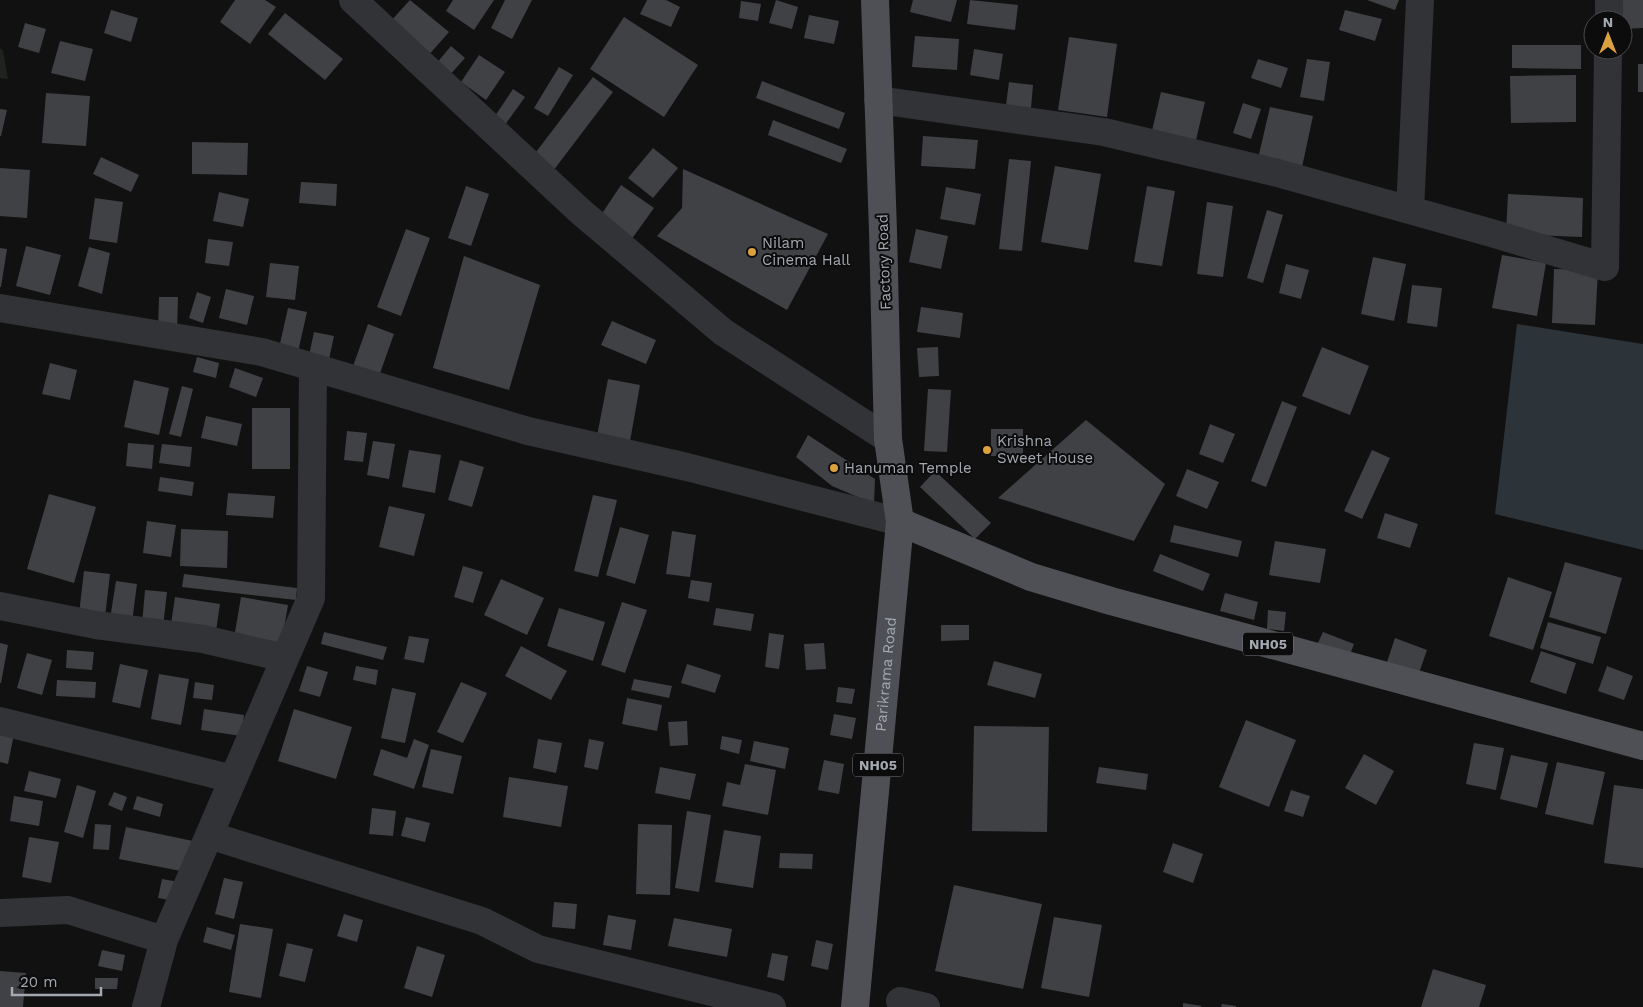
<svg xmlns="http://www.w3.org/2000/svg" width="1643" height="1007" font-family="'Work Sans',sans-serif">
<rect width="100%" height="100%" fill="#111112"/>
<path fill="#1d241e" d="M0 48 3 51 8 79 0 78Z"/>
<path fill="#2c3339" d="M1517 324 1643 344V550L1495 514Z"/>
<path fill="#404145" d="M235 0H265L276 7 250 44 220 22Z
M410 0 449 32 427 57 389 23Z
M453 0H494L474 30 446 11Z
M505 0H532L512 39 491 28Z
M647 0H666L680 7 671 27 640 14Z
M776 0 798 7 792 29 769 23Z
M913 0H957L951 22 910 12Z
M970 0 1018 5 1015 30 967 24Z
M1367 0H1399L1395 10Z
M1620 0H1643V28L1623 29Z
M741 1 761 4 758 21 739 18Z
M111 10 138 18 131 42 104 33Z
M1345 10 1382 19 1375 41 1339 30Z
M285 13 343 59 325 80 268 34Z
M809 15 839 21 834 44 804 38Z
M624 17 698 65 664 117 590 69Z
M25 23 46 29 39 53 18 47Z
M915 36 959 39 957 70 912 67Z
M1069 37 1117 44 1107 117 1058 110Z
M60 41 93 49 85 81 51 73Z
M1512 45H1581V69L1512 68Z
M451 46 465 58 449 76 436 64Z
M974 49 1003 54 999 80 970 75Z
M479 55 505 72 486 100 461 82Z
M1258 59 1288 68 1281 88 1251 78Z
M1307 59 1330 62 1324 101 1300 97Z
M1638 64H1643V92H1638Z
M559 67 573 75 548 116 534 108Z
M1576 75V122L1511 123 1510 76Z
M593 77 613 92 550 175 530 160Z
M762 81 845 113 839 129 756 98Z
M1009 82 1033 85 1031 108 1006 105Z
M513 89 525 97 502 129 491 122Z
M1161 92 1205 102 1195 144 1151 135Z
M46 93 90 96 86 146 42 143Z
M1243 103 1261 109 1251 139 1233 133Z
M1270 107 1313 116 1301 172 1257 163Z
M0 109 7 110 1 136H0Z
M773 120 847 149 841 163 768 135Z
M923 136 978 140 975 169 921 166Z
M192 142 248 143 247 175 192 174Z
M653 148 678 168 653 198 628 178Z
M101 157 139 175 131 192 93 174Z
M1009 159 1031 161 1022 251 999 249Z
M1055 166 1101 174 1088 250 1041 242Z
M0 168 30 170 27 218 0 216Z
M683 169 828 234 787 310 657 236 682 208Z
M301 182 337 184 336 206 299 203Z
M621 185 654 208 631 240 599 218Z
M466 186 489 194 471 246 448 238Z
M1147 186 1175 191 1162 266 1134 262Z
M946 187 981 194 975 225 940 219Z
M219 192 249 199 243 227 213 221Z
M1508 194 1583 198 1582 237 1506 234Z
M95 198 123 202 117 243 89 239Z
M1207 202 1233 206 1223 277 1197 274Z
M1267 210 1283 215 1263 283 1247 278Z
M406 229 430 238 401 316 377 307Z
M916 229 948 236 941 269 909 262Z
M208 239 233 242 229 266 205 263Z
M26 246 61 255 50 295 16 286Z
M89 247 110 253 102 294 78 286Z
M0 248 7 249 1 287H0Z
M1502 255 1546 263 1537 316 1492 308Z
M464 256 540 285 509 390 433 368Z
M1373 257 1406 264 1394 321 1361 314Z
M270 263 299 266 295 300 266 297Z
M1286 264 1309 270 1301 299 1279 293Z
M1554 269 1598 270 1595 325 1552 323Z
M1412 285 1442 288 1437 327 1407 323Z
M226 289 254 296 247 325 219 318Z
M197 292 211 297 203 323 189 318Z
M159 297H178L177 332 158 331Z
M921 307 963 313 960 338 917 332Z
M288 308 307 312 298 352 279 348Z
M612 321 656 340 646 364 601 345Z
M368 324 394 334 378 379 352 369Z
M314 332 334 336 328 364 308 360Z
M938 347 939 376 919 377 917 348Z
M1322 347 1369 366 1350 415 1302 396Z
M197 357 219 363 216 378 193 372Z
M50 363 77 370 70 400 42 394Z
M235 368 263 378 256 397 229 387Z
M608 379 640 385 629 447 596 441Z
M134 380 169 388 159 435 124 427Z
M182 386 193 389 181 437 169 434Z
M928 389 951 390 947 452 924 451Z
M1282 401 1297 407 1266 487 1251 481Z
M252 408H290V469H252Z
M206 416 242 424 237 446 201 438Z
M1086 420 1165 484 1134 541 998 498Z
M1210 424 1235 434 1223 463 1199 454Z
M991 429H1023V456H991Z
M347 431 367 433 363 462 344 460Z
M808 435 875 479 874 504 832 486 796 457Z
M373 441 395 444 389 479 367 475Z
M128 443 154 445 152 469 126 466Z
M162 444 192 447 190 467 159 463Z
M409 450 441 455 435 493 402 487Z
M1372 450 1390 458 1362 519 1344 511Z
M460 460 484 467 472 507 448 500Z
M1187 469 1219 482 1207 509 1176 496Z
M935 471 991 523 975 539 920 487Z
M160 477 194 482 192 496 158 491Z
M228 493 275 496 273 518 226 515Z
M49 494 96 507 74 583 27 569Z
M593 495 617 500 598 577 574 571Z
M389 506 425 514 414 556 379 547Z
M1385 513 1418 524 1410 548 1377 538Z
M147 521 176 525 171 557 143 553Z
M1174 525 1242 541 1238 557 1170 542Z
M620 527 649 535 635 584 606 575Z
M181 529 228 531 227 568 180 566Z
M672 531 696 535 690 577 666 574Z
M1275 541 1326 549 1320 583 1269 575Z
M1160 554 1210 574 1203 591 1153 571Z
M1565 562 1622 578 1606 634 1549 617Z
M463 566 483 572 473 603 454 597Z
M84 571 110 574 105 617 79 614Z
M184 574 297 588 296 600 182 587Z
M1508 577 1552 592 1533 650 1489 636Z
M501 579 544 598 527 635 484 615Z
M691 580 712 583 709 602 688 598Z
M116 581 137 584 132 622 110 619Z
M145 590 167 592 163 627 142 624Z
M1225 593 1258 602 1254 620 1220 611Z
M175 597 220 604 215 638 170 631Z
M241 597 288 605 280 652 233 644Z
M622 602 647 610 625 673 601 665Z
M559 608 605 622 593 661 547 646Z
M716 608 754 614 751 631 713 625Z
M1268 610 1286 612 1284 631 1267 629Z
M1548 622 1601 637 1593 664 1540 648Z
M941 625H969V640L941 641Z
M324 632 387 647 383 660 321 644Z
M1323 632 1354 644 1348 660 1316 647Z
M769 633 784 635 779 669 765 667Z
M409 636 429 639 424 663 404 659Z
M1395 638 1427 650 1418 676 1386 665Z
M0 643 8 645 1 683H0Z
M824 643 826 669 806 670 804 644Z
M521 646 567 671 551 700 505 676Z
M67 650 94 652 92 670 66 668Z
M1541 651 1576 663 1566 694 1530 682Z
M27 653 52 660 42 695 17 688Z
M994 661 1042 674 1035 698 987 685Z
M120 664 148 670 140 708 112 702Z
M687 664 721 675 715 693 681 683Z
M307 666 328 672 320 697 299 691Z
M356 666 378 670 376 685 353 680Z
M1607 666 1633 676 1624 700 1598 691Z
M159 674 189 679 181 725 151 719Z
M634 679 672 686 669 698 631 690Z
M57 680 96 682 95 698 56 696Z
M195 682 214 685 212 700 193 698Z
M461 682 487 693 463 743 437 732Z
M838 687 855 689 852 704 836 702Z
M392 688 416 693 405 743 381 738Z
M627 698 662 705 657 731 622 724Z
M204 709 244 715 241 736 201 730Z
M294 709 352 727 336 779 278 761Z
M834 714 856 718 852 739 830 735Z
M1246 720 1296 740 1269 807 1219 787Z
M687 721 688 745 670 746 668 722Z
M974 726 1049 727 1047 832 972 831Z
M0 731 14 734 8 764 0 762Z
M722 736 742 740 739 754 720 749Z
M414 739 429 745 414 789 373 775 381 749 407 758Z
M538 739 562 743 556 773 533 768Z
M589 739 604 742 598 770 584 767Z
M754 741 789 748 785 769 750 761Z
M1474 743 1504 748 1496 790 1466 784Z
M431 749 462 756 453 794 422 787Z
M1364 754 1394 771 1376 805 1345 788Z
M1511 755 1548 763 1537 808 1500 799Z
M824 760 844 764 839 794 818 790Z
M1557 762 1605 772 1593 825 1545 814Z
M745 764 776 770 768 815 722 806 727 782 740 785Z
M660 767 696 774 690 800 655 793Z
M1099 767 1148 774 1146 790 1096 783Z
M29 771 61 779 56 798 24 791Z
M509 777 568 786 561 827 503 817Z
M77 785 96 791 83 838 64 832Z
M1614 785 1643 789V868L1604 863Z
M1291 790 1310 796 1303 817 1284 811Z
M114 792 127 797 122 811 108 805Z
M14 796 43 801 39 826 10 821Z
M137 796 163 804 160 817 133 809Z
M372 808 396 811 393 836 369 834Z
M687 811 711 815 699 892 675 888Z
M406 817 430 823 425 842 401 836Z
M95 824 111 825 109 850 93 849Z
M638 824 672 825 670 895 636 894Z
M126 827 193 841 186 872 119 859Z
M724 830 761 836 753 888 715 882Z
M29 837 59 842 51 883 22 877Z
M1173 843 1203 854 1193 883 1163 872Z
M780 853 813 854 812 869 779 868Z
M224 878 243 882 234 919 215 914Z
M162 879 179 882 175 901 158 898Z
M954 885 1042 904 1023 989 935 971Z
M554 902 577 904 575 929 552 927Z
M344 914 363 920 357 942 337 936Z
M608 915 636 920 631 950 603 945Z
M1054 917 1102 925 1089 997 1041 988Z
M674 918 732 929 727 957 668 946Z
M240 924 273 929 261 998 229 992Z
M207 927 235 935 231 950 203 942Z
M816 940 833 944 828 970 811 966Z
M287 943 313 949 305 982 279 976Z
M417 946 445 955 432 997 404 988Z
M102 950 125 955 122 971 98 966Z
M772 953 788 956 784 981 767 977Z
M1433 969 1486 985 1479 1007H1421Z
M0 971 26 973 23 1007H0Z
M95 978H118L117 989H95Z
M1183 1003 1202 1006 1201 1007H1183Z
M1222 1004 1236 1006V1007H1221Z"/>
<g fill="none" stroke-linecap="round" stroke-linejoin="round">
<path stroke="#323336" stroke-width="28" d="M353 0 581 212 723 332 888 439
M1609 20V0
M878 100 1104 132 1274 172 1488 232 1605 267 1608 50
M1410 210 1420 0
M0 308 262 352 528 431 687 467 900 522
M0 606 96 625 203 639 285 658
M0 721 233 779
M209 835 482 921 538 949 772 1007
M0 913 68 910 164 940
M900 1001 926 1007
M146 1007 164 940 311 598 313 368"/>
<g stroke="#4e5055" stroke-width="28">
<path d="M900 522 1031 577 1111 601 1643 746"/>
<path id="s1" d="M855 1007 900 522 888 439 883 231 875 0"/>
</g>
</g>
<g fill="#dba13f" stroke="#0c0c0d" stroke-width="2">
<circle cx="752" cy="252" r="5"/>
<circle cx="987" cy="450" r="5"/>
<circle cx="834" cy="468" r="5"/>
</g>
<g text-anchor="middle" stroke-width="4" stroke-linejoin="round" paint-order="stroke">
<g fill="#0c0c0d" stroke="#767980" stroke-width="1">
<rect x="1243" y="632.5" width="50" height="23" rx="4"/>
<rect x="853" y="753.5" width="50" height="23" rx="4"/>
</g>
<g font-size="14" font-weight="bold" fill="#a3a8b1">
<text x="1268" y="649">NH05</text>
<text x="878" y="770">NH05</text>
</g>
<g font-size="15" fill="#a3a8b1" stroke="#0c0c0d" text-anchor="start">
<text x="762" y="248">Nilam<tspan x="762" dy="17">Cinema Hall</tspan></text>
<text x="997" y="446">Krishna<tspan x="997" dy="17">Sweet House</tspan></text>
<text x="844" y="473">Hanuman Temple</text>
</g>
<g font-size="15" fill="#a3a8b1" stroke="#0c0c0d">
<text transform="translate(884 262) rotate(-92)" y="5">Factory Road</text>
<text dy="5" stroke="none"><textPath href="#s1" startOffset="334">Parikrama Road</textPath></text>
</g>
</g>
<g transform="translate(1608 35)"><circle r="24" fill="#0c0c0d" stroke="#484a4f"/>
<path d="M0-4L9 19L0 12L-9 19Z" fill="#dba13f"/>
<text y="-8" font-size="14" font-weight="bold" text-anchor="middle" fill="#a3a8b1">N</text>
</g>
<path d="M12 987v8h89v-8" fill="none" stroke="#a3a8b1" stroke-width="2.5"/>
<text x="20" y="987" font-size="15" fill="#a3a8b1" stroke="#0c0c0d" stroke-width="4" paint-order="stroke">20 m</text>
</svg>
